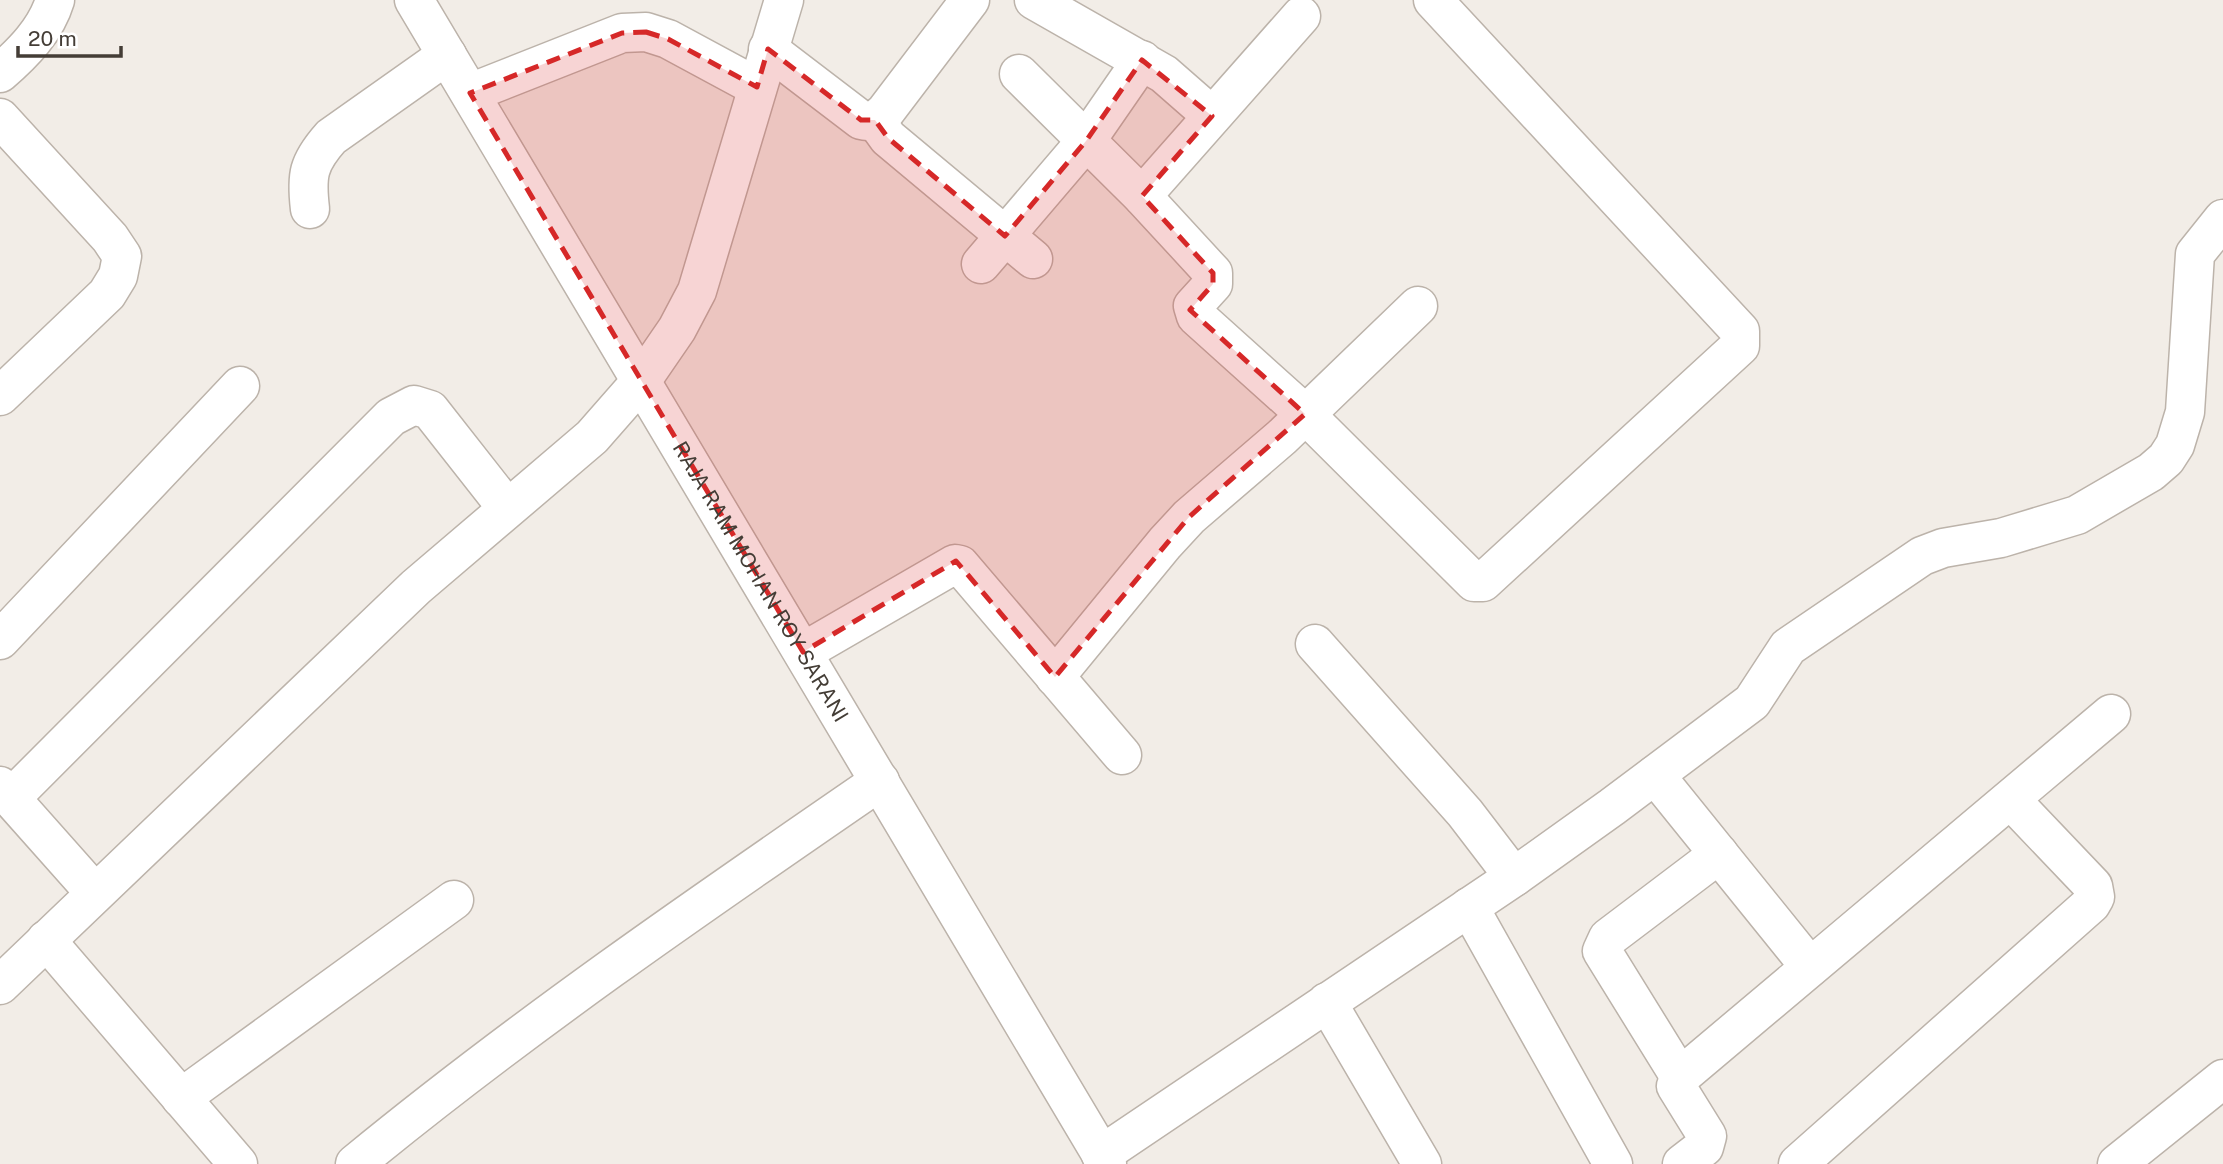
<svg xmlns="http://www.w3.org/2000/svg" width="2223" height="1164" font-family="'Public Sans',sans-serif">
<rect width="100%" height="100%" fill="#f2ede7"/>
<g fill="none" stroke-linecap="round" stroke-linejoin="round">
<g stroke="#bcb3aa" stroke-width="41">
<g id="minor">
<path id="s1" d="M414 0 1107 1164"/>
<path d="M1034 0 1164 74 1212 116"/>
<path d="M768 49 861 120C872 123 877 119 885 112L970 0"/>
<path d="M0 73C23 53 46 30 55 0"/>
<path d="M1019 74 1142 196 1213 273V284L1193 306 1196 316 1305 414 1474 582H1483L1740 346V331L1433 0"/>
<path d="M470 93 622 33 646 32 668 39 757 87"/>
<path d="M0 118 110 238 122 256 118 276 107 294 0 396"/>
<path d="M875 120 888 138 1033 259"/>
<path d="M1142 196 1301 16"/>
<path d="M310 209C306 175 308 163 331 137L447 55"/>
<path d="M981 264 1086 141 1142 60"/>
<path d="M0 640 240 386"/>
<path d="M1315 644 1465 813 1514 877"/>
<path d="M803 652 955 564 960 565 1122 755"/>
<path d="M1055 677 1165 543 1189 517 1282 437 1418 306"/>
<path d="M1655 775 1810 967"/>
<path d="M0 786 95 893"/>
<path d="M11 798 391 417 414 405 430 410 507 508"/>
<path d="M1469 907 1613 1164"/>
<path d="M46 940 238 1164"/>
<path d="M0 985 416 587 592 437 642 380 677 329 697 291 784 0"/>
<path d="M1327 1002 1422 1164"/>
<path d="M1680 1077 1602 951 1608 938 1719 854"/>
<path d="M181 1098 454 900"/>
<path d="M1101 1155 1514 877 1612 807 1752 702 1788 647 1922 556 1943 548 2001 538 2077 515 2151 472 2166 459 2175 445 2185 412 2195 254 2223 219"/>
<path d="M355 1164C523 1026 701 904 880 781"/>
<path d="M1682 1164 1704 1147 1707 1136 1676 1086 1680 1077 2111 714"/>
<path d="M1798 1164 2091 904 2095 897 2093 886 2011 800"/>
<path d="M2117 1164 2223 1079"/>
</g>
</g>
<use href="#minor" stroke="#fff" stroke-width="38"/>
</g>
<path fill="#d62828" fill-opacity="0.2" stroke="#d62828" stroke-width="5" stroke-dasharray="14 9" stroke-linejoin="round" d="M646 32 668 39 757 87 768 49 861 120H875L888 138 1005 236 1086 141 1142 60 1212 116 1142 196 1213 273V284L1190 310 1305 414 1189 517 1055 677 956 561 803 652 470 93 622 33Z"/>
<g text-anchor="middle" stroke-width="5" stroke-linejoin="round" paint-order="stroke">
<g font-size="21" fill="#443d36" stroke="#fff">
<text dy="7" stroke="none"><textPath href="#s1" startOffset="677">RAJA RAM MOHAN ROY SARANI</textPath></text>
</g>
</g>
<path d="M18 46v10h103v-10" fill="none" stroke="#443d36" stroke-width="3.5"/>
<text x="28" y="46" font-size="21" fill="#443d36" stroke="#ffffff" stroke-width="5" paint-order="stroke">20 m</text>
</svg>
